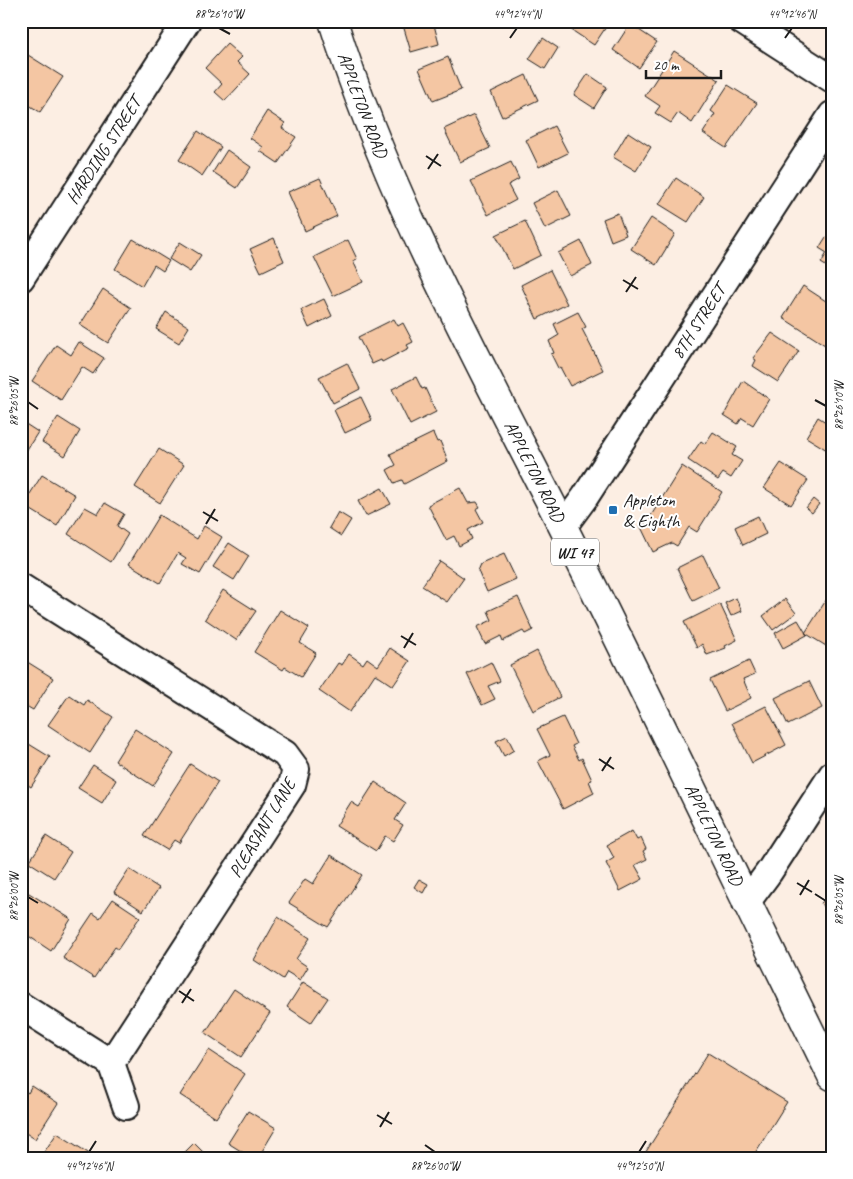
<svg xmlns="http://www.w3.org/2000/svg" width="853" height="1179" font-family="Caveat,sans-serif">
<rect width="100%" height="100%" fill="#fceee3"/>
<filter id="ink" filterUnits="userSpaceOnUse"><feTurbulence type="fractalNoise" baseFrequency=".02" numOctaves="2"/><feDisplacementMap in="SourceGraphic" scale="10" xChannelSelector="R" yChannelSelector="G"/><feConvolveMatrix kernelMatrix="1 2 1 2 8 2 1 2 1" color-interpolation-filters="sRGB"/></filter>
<g filter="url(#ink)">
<path fill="#f4c6a3" stroke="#1c1c1c" d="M408 21H433L439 44 411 52 403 25 408 23Z
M566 21H610L594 45 564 25Z
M630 24 657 42 639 68 613 50Z
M543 38 558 48 545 69 529 59Z
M227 44 242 57 237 62 250 74 225 101 215 92 222 84 205 68Z
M674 51 719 80 692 123 678 113 671 123 655 113 660 106 645 96Z
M28 55 63 77 40 112 21 100V66Z
M448 57 461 90 433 101 419 69Z
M588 74 607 87 594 108 574 95Z
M526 75 538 100 502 117 491 92Z
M728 85 757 103 726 148 703 133 715 114 711 111Z
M267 111 285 123 282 128 296 137 278 163 260 151 263 147 250 138Z
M474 115 490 148 460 162 444 129Z
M554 126 568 153 539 167 526 140Z
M198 131 221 147 202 176 179 160Z
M628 132 651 147 636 171 613 157Z
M227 150 251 167 237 188 213 172Z
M511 162 519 179 508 185 516 200 488 215 471 181Z
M320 178 337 216 305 231 288 192Z
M676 178 704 197 688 222 659 204Z
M558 190 571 216 545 229 532 203Z
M618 213 626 235 611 241 603 219Z
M651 218 675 234 656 265 631 249Z
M525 221 541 255 513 269 496 235Z
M826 237 832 240V270L821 263 827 253 819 248Z
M274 238 284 261 261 272 250 249Z
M133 239 169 261 163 271 154 265 142 286 115 269Z
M348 240 357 259 353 261 363 282 333 296 314 257Z
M581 241 592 265 570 276 558 253Z
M180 242 201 255 190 272 169 259Z
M550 270 567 304 537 319 521 285Z
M803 286 832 305V334L825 345 783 318Z
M103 289 131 308 108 343 80 325Z
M324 299 332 316 309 328 301 310Z
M166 312 189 327 179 343 156 329Z
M578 312 586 327 582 329 603 370 570 386 560 367 558 368 551 354 554 353 549 341 559 335 554 324Z
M394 319 398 326 403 323 413 342 407 345 409 348 382 362 381 360 372 364 358 337Z
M772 333 799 351 778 382 753 366 756 360 753 358Z
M79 342 104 358 93 374 82 367 61 400 32 381 56 345 71 355Z
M347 363 360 389 333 403 319 377Z
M416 377 422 389 425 388 436 412 410 425 392 389Z
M743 381 769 399 753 425 742 418 738 424 724 415Z
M361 397 372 420 345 433 334 410Z
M58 417 80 431 65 456 42 442Z
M818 417 832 426V443L827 450 806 437Z
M21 421 38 432 21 459Z
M713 432 737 447 732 455 742 461 731 478 723 473 718 480 688 460 701 441 705 444Z
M433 433 437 442 440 441 448 461 404 484 402 480 394 483 387 470 396 465 390 454Z
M159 449 184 465 160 503 135 487Z
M781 463 808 480 791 505 764 488Z
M682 466 722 492 697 532 689 527 677 546 672 543 653 552 640 525 647 522Z
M42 475 75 495 57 526 23 505Z
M382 488 391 504 366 516 358 501Z
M460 488 468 503 477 502 480 507 476 509 483 522 468 530 472 539 459 546 454 536 446 540 428 505Z
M813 499 819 504 812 513 806 508Z
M105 503 124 514 117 526 128 534 111 562 68 534 85 507 98 514Z
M338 512 351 520 341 536 329 528Z
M159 515 197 539 204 526 222 537 200 574 182 564 186 558 178 553 160 583 129 564Z
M758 516 766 534 743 545 735 527Z
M229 543 249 556 234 580 213 567Z
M504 554 516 579 487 592 478 571 481 564Z
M703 555 719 588 693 601 677 568Z
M439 561 464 578 447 602 422 586Z
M223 590 256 611 236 640 205 619Z
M832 591V648L831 649 805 633Z
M518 597 533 630 525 634 523 631 503 641 501 636 485 644 477 627 492 620 488 611Z
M736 598 742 611 731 616 725 603Z
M785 599 796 613 773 630 763 616Z
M720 604 737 640 725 646 726 648 707 655 702 644 697 648 684 622Z
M280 610 309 628 300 643 316 653 301 677 285 667 283 670 254 652Z
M798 620 807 635 783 648 775 633Z
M390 648 410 661 393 686 375 674 350 712 319 691 338 663 342 665 349 654 363 664 367 658 378 666Z
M537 651 560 697 533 711 510 665Z
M21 658 53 678 33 710 21 703Z
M749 661 755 674 743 679 751 698 725 711 710 680Z
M491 662 500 681 488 686 495 699 482 705 467 674Z
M809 681 822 708 788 725 775 698Z
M69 695 84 705 87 700 113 717 90 753 48 725Z
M766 706 786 745 752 763 732 723Z
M563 717 576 744 572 746 579 760 582 758 592 780 589 781 594 793 563 809 538 761 550 755 537 729Z
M135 729 174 754 153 786 115 761Z
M507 736 514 750 504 756 496 741Z
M24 741 50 757 31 787 21 780V746Z
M190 764 218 782 179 843 174 840 167 850 144 836Z
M93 765 116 780 102 803 78 788Z
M375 782 406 803 395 820 403 825 393 841 385 836 376 851 336 826 351 802 359 807Z
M632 831 637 840 641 838 646 849 643 851 647 859 635 865 643 879 620 891 606 863 614 858 607 845Z
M46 836 71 852 54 878 29 862Z
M331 855 362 875 328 927 289 903 305 879 313 884Z
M129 869 159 888 143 911 114 892Z
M419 879 428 884 423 893 414 887Z
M24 890 71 919 51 951 21 931V894Z
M832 894V923L821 903Z
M113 899 140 917 118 949 115 947 94 978 63 958 93 913 100 918Z
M278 917 310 938 296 959 308 967 300 980 287 972 283 979 254 960Z
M303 982 328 998 311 1023 287 1007Z
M234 989 270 1013 241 1057 205 1033Z
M209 1050 245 1074 216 1118 180 1095Z
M708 1053 787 1102 752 1158H642Z
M32 1086 58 1103 35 1139 21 1130V1088L28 1093Z
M248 1111 276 1128 258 1158H252L228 1143Z
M57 1133 96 1158H40Z
M194 1143 209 1158H179Z"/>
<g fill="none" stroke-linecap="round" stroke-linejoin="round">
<g stroke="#1c1c1c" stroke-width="30">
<g id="minor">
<path d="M742 21 832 79"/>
<path id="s1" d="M21 278 187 21"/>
<path id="s2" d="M563 527 585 497 832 115"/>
<path d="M21 587 285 754 296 769 292 785 111 1063"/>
<path d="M746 903 769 872 832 775"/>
<path d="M21 1006 111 1063 126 1106"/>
</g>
</g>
<g stroke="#1c1c1c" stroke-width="31">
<g id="primary">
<path id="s3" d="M333 21C388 197 478 359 561 523 653 706 741 892 832 1076"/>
</g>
</g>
<use href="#minor" stroke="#fff" stroke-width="26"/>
<use href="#primary" stroke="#fff" stroke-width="28"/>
</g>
</g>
<path fill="none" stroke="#1c1c1c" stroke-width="2" d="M219 28 230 34M510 38 517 28M785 38 792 28M426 156 441 166M428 169 438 154M623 280 638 289M626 292 636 277M815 400 826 406M28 402 38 409M203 512 218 521M206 524 215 509M401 636 416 645M404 648 413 633M599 759 614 769M602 771 611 757M797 883 812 892M815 894 826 901M800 895 809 880M28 897 38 903M179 991 194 1001M182 1003 191 989M377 1115 392 1124M380 1127 389 1112M425 1145 435 1152M89 1152 96 1141M639 1152 646 1141"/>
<rect fill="#1f6fb2" stroke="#fff" stroke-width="2" x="608" y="505" width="10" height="10" rx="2.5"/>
<g text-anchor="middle" stroke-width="4" stroke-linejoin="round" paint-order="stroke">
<rect fill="#fff" stroke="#606060" stroke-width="1" x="551" y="538.5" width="48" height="27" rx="4"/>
<g font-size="16" font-weight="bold" fill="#1c1c1c">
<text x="575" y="558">WI 47</text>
</g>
<g font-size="18" fill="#1c1c1c" stroke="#fff">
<text dy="6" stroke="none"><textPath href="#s3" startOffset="89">APPLETON ROAD</textPath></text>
<text dy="6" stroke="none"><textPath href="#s1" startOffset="152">HARDING STREET</textPath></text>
<text dy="6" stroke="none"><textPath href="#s2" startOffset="246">8TH STREET</textPath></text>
<text dy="6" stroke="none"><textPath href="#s3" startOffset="494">APPLETON ROAD</textPath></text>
<text transform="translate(262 828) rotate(-59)" y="6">PLEASANT LANE</text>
<text dy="6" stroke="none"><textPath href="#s3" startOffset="899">APPLETON ROAD</textPath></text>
</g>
<g font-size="18" fill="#1c1c1c" stroke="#fff" text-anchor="start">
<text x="623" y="506">Appleton<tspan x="623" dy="21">&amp; Eighth</tspan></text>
</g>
</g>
<rect width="853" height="1179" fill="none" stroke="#fff" stroke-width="55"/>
<path d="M646 70v8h75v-8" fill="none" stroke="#1c1c1c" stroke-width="2.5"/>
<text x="653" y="70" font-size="15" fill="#1c1c1c" stroke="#ffffff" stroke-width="4" paint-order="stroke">20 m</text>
<rect x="28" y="28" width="798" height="1124" fill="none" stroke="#1c1c1c" stroke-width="2"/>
<g font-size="12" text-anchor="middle" fill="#1c1c1c">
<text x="219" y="18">88°26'10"W</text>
<text x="517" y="18">44°12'44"N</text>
<text x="792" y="18">44°12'46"N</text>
<text transform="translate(14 402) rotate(-90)" y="4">88°26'05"W</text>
<text transform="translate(839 406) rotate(-90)" y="4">88°26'10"W</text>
<text transform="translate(14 897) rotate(-90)" y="4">88°26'00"W</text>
<text transform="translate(839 901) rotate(-90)" y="4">88°26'05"W</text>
<text x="89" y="1170">44°12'46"N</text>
<text x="435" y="1170">88°26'00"W</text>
<text x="639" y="1170">44°12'50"N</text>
</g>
</svg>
